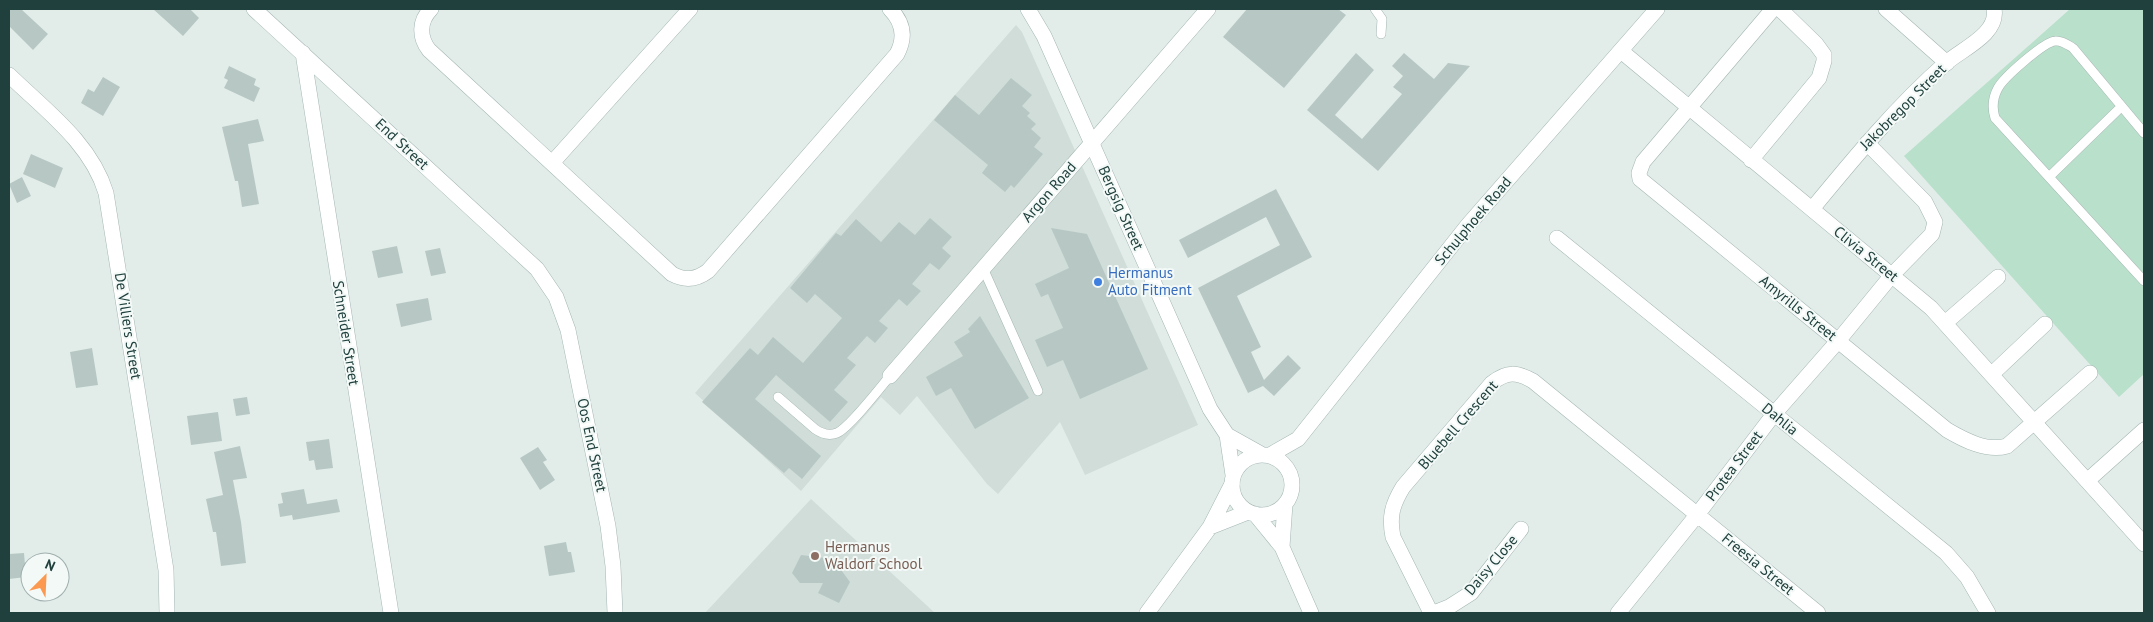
<svg xmlns="http://www.w3.org/2000/svg" width="2153" height="622" font-family="'PT Sans',sans-serif">
<rect width="100%" height="100%" fill="#e2edea"/>
<path fill="#d0ddd9" d="M1016 25 1022 32 1198 425 1085 475 1060 422 998 494 987 484 917 396 900 415 881 397 801 491 695 393Z
M811 499 935 613H705Z"/>
<path fill="#b9e0ca" d="M2070 9H2144V374L2119 397 1904 156Z"/>
<path fill="#b7c8c4" d="M9 9H21L48 34 33 50 9 26Z
M153 9H190L199 18 183 36Z
M1247 9H1338L1346 15 1284 88 1223 37Z
M1356 53 1374 70 1335 115 1362 139 1402 94 1393 87 1403 76 1392 66 1404 53 1434 79 1448 63 1470 66 1378 171 1307 110Z
M229 66 256 79 254 85 260 88 254 102 224 88 228 80 224 78Z
M103 77 120 87 103 116 81 103 88 89 94 92Z
M1011 78 1032 95 1022 106 1030 113 1027 116 1036 124 1031 129 1041 138 1034 147 1043 154 1014 188 1011 185 1005 192 982 173 988 165 934 120 955 95 979 115Z
M258 119 264 141 248 144 259 204 242 207 238 181H235L222 127Z
M31 154 63 168 55 188 23 174Z
M22 177 31 196 17 203 9 184Z
M1276 189 1312 257 1237 296 1261 347 1251 352 1264 380 1288 355 1301 368 1274 396 1263 386 1248 393 1198 288 1280 245 1266 217 1188 258 1179 240Z
M930 218 952 237 942 248 951 256 939 270 930 263 912 284 921 291 907 306 899 299 879 321 888 328 875 343 867 336 847 358 856 365 834 390 848 402 830 422 776 375 755 399 821 456 802 479 789 468 784 473 702 402 750 348 758 355 773 337 803 363 842 318 815 294 807 303 790 288 836 233 841 236 856 219 881 242 899 222 915 235Z
M1051 228 1087 234 1148 369 1080 399 1063 360 1047 367 1035 340 1063 328 1048 294 1041 297 1035 284 1069 268Z
M397 246 403 273 378 278 372 251Z
M440 248 446 273 431 276 425 251Z
M428 298 432 320 401 327 396 304Z
M980 316 1029 398 975 429 951 388 936 396 926 377 963 356 954 342 970 332 968 329Z
M92 348 98 385 76 388 70 352Z
M247 397 250 414 236 416 233 399Z
M218 412 222 441 191 445 187 416Z
M329 439 333 468 316 470 314 460 309 461 306 442Z
M240 446 247 478 233 480 241 522 246 563 221 566 216 532H213L206 499 223 495 214 452Z
M538 447 547 460 543 462 555 480 540 490 520 458Z
M304 489 307 504 337 499 340 512 293 520 292 515 280 517 278 504 283 503 281 493Z
M566 542 568 552H571L575 572 549 576 544 546Z
M24 553 26 577 9 579V554Z
M801 555 833 559 850 582 839 603 818 593 823 583H800L792 573Z"/>
<g fill="none" stroke-linecap="round" stroke-linejoin="round">
<g stroke="#a4b6b3" stroke-width="10">
<path id="service" d="M1375 9 1382 19 1381 34
M2144 133 2073 48C2068 45 2062 40 2055 41 2044 42 2004 77 1998 88 1993 97 1992 108 1995 118L2144 281
M2049 177 2121 107
M983 268 1038 391
M778 397 815 429C822 434 829 436 837 433 850 427 879 389 890 376"/>
</g>
<g stroke="#a4b6b3" stroke-width="16">
<path id="minor" d="M254 9 537 269 556 297 568 330 608 526 613 566 615 613
M431 9C419 21 419 37 429 50L672 274C685 281 696 280 708 271L897 54C906 37 903 22 890 9
M1773 9 1643 162 1639 173 1640 179 1947 430C1964 440 1987 452 2007 446L2090 373
M1886 9 1947 63
M1621 51 1931 308 2144 544
M303 53 391 613
M9 75C45 110 91 143 106 193L166 570 167 613
M1751 160 1819 78 1824 61V55L1816 44 1780 9
M552 163 690 9
M1812 209C1854 158 1896 107 1946 63 1962 49 1999 34 1994 9
M1557 238 1946 553 1967 577 1988 613
M1945 323 1998 277
M1992 374 2045 324
M890 376 1208 9
M2087 481 2144 430
M1210 527 1248 512
M1147 613 1210 527 1232 484
M1431 613 1393 537C1389 517 1392 505 1403 487L1492 383C1507 371 1517 372 1533 381L1818 613
M1434 613 1449 607 1471 593 1521 529
M1618 613 1697 515 1774 414 1838 341 1892 275 1932 234 1935 222 1925 202 1867 143"/>
</g>
<g stroke="#a4b6b3" stroke-width="16">
<path id="tertiary" d="M1028 9 1044 36 1210 409 1227 435 1233 475
M1227 435 1261 454
M1232 485a30 30 0 1 1 60 0a30 30 0 1 1-60 0Z
M1270 455 1298 439 1468 225 1657 9
M1255 514 1282 547 1311 613
M1282 547 1285 504"/>
</g>
<use href="#service" stroke="#fff" stroke-width="9"/>
<use href="#minor" stroke="#fff" stroke-width="15"/>
<use href="#tertiary" stroke="#fff" stroke-width="15"/>
</g>
<circle fill="#3f7fe0" stroke="#f3f9f7" stroke-width="2" cx="1098" cy="282" r="5"/>
<circle fill="#8d6e63" stroke="#f3f9f7" stroke-width="2" cx="815" cy="556" r="5"/>
<g text-anchor="middle" stroke-width="4" stroke-linejoin="round" paint-order="stroke">
<g font-size="15" fill="#20403d" stroke="#f3f9f7">
<text transform="translate(1903 107) rotate(-45)" y="5">Jakobregop Street</text>
<text transform="translate(402 144) rotate(43)" y="5">End Street</text>
<text transform="translate(1049 192) rotate(-49)" y="5">Argon Road</text>
<text transform="translate(1121 208) rotate(66)" y="5">Bergsig Street</text>
<text transform="translate(1473 221) rotate(-50)" y="5">Schulphoek Road</text>
<text transform="translate(1866 254) rotate(39)" y="5">Clivia Street</text>
<text transform="translate(1798 308) rotate(39)" y="5">Amyrills Street</text>
<text transform="translate(128 326) rotate(81)" y="5">De Villiers Street</text>
<text transform="translate(346 333) rotate(81)" y="5">Schneider Street</text>
<text transform="translate(1780 419) rotate(39)" y="5">Dahlia</text>
<text transform="translate(1458 425) rotate(-49)" y="5">Bluebell Crescent</text>
<text transform="translate(592 445) rotate(78)" y="5">Oos End Street</text>
<text transform="translate(1734 466) rotate(-53)" y="5">Protea Street</text>
<text transform="translate(1758 564) rotate(39)" y="5">Freesia Street</text>
<text transform="translate(1491 565) rotate(-50)" y="5">Daisy Close</text>
</g>
<g font-size="15" fill="#366cbe" stroke="#f3f9f7" text-anchor="start">
<text x="1108" y="278">Hermanus<tspan x="1108" dy="17">Auto Fitment</tspan></text>
</g>
<g font-size="15" fill="#785e54" stroke="#f3f9f7" text-anchor="start">
<text x="825" y="552">Hermanus<tspan x="825" dy="17">Waldorf School</tspan></text>
</g>
</g>
<rect width="2153" height="622" fill="none" stroke="#20403d" stroke-width="20"/>
<g transform="translate(45 577) rotate(24)"><circle r="24" fill="#f3f9f7" stroke="#9fafad"/>
<path d="M0-4L9 19L0 12L-9 19Z" fill="#fc9951"/>
<text y="-8" font-size="14" font-weight="bold" text-anchor="middle" fill="#20403d">N</text>
</g>
</svg>
